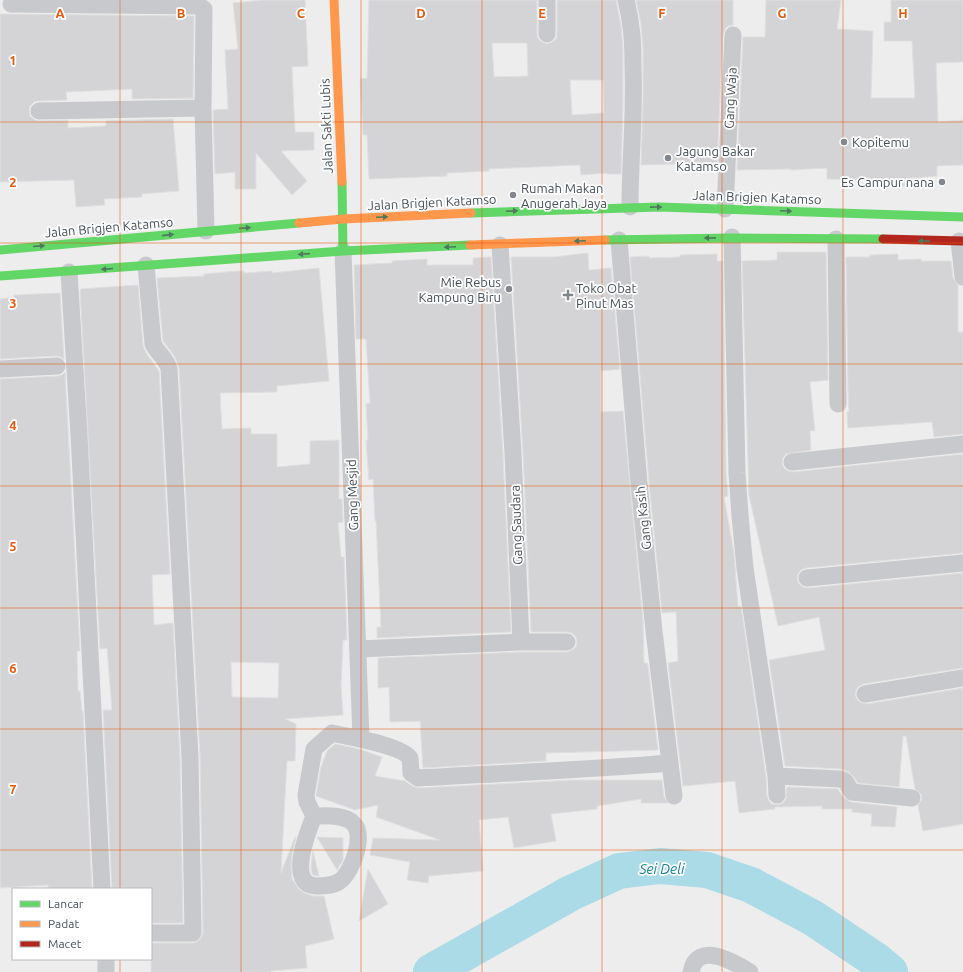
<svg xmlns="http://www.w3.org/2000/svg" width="963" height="972" font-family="Ubuntu,sans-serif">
<rect width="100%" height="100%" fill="#eeeded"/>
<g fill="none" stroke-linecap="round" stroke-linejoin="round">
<path stroke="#aadbe7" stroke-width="36" d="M431 972 571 893 619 871 660 866 707 870 751 885 813 918 877 961 890 972"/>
</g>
<path fill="#d4d4d6" stroke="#dfdfe0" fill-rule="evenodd" d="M263 0H305L308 66 292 67 295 132H314V150L281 151 307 181 292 195 256 153V189H235V172L215 174 213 110 228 109 225 50 238 49 233 3Z
M369 0H537V34L538 39 542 42 547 44 552 42 556 39 557 34V0H616L621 26 623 50V102L621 174H607V173L581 175 580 165 489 169V171L447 173V176L369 179 367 135H363L360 79 367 78ZM492 43H527L528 76 494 77ZM570 80H603L604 113 572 115Z
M636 0H733V25L728 26 725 29 723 35 717 163H675V164L641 165 643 102V49L641 24Z
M766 0H841L837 29 873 31 871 98H915L912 41H884V22H891V0H963V62L936 63 938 122 963 120V165L937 166V176L904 179V186L874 185V180L827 179V168L791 170V169L737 170 743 37H765Z
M0 14 194 16 193 98 132 99V89L66 92 67 100 38 101 34 102 30 106 29 111 30 116 35 120 39 121 68 120V128L106 126V121L173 119 179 191 142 194V197L104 199 105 205 76 207 74 180 0 182Z
M777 252H826L828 380 810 382 815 431H810L811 450 786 454 783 458 782 463 784 468 788 471 793 472 963 454V553L806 568 801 570 798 574 797 579 799 584 803 587 808 588 963 573V668L863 684 858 687 856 690 855 695 858 701 862 703 867 704 963 688V824L923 831 918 805 922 799 921 794 915 789 906 736H903L899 787 858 783 853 776 849 772 841 769 785 766 769 660 825 650 819 617 778 626 749 495 742 261 777 260Z
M588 253 589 270 611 268 620 369 601 371V412L623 411 643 621 644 663H647L648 666 658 750 546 753V761L423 768 420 721 390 722 389 687 378 688V658L521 652H567L572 650 576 647 577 642 576 637 572 633 567 632H531L523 453 511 257H553Z
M717 254V261H723L726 474 728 496 724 497 734 553 738 607 741 606 766 777 767 796 769 801 772 804 778 805 783 803 786 799 787 787 838 789 844 798 851 802 897 807 895 827 871 826 872 814 852 812V809H822V806L775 807V809L739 813 735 781 683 786 668 663 678 661 676 612 662 613 649 482 630 257 649 256V258L680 257V255Z
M898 254V260L921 259V261H951L953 278 958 285V332H963V434L934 437 932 422 848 428 847 412H849L848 390 846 257H870V255Z
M491 257 503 454 511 632 377 638V627H381L376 521H375L373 479 369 480 366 440H368L366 404 370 403 366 339H356L354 265 392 263V261L427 259V265H473V258Z
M319 268 329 381 277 386V392L220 393 222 429 251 428V434H277V467L310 464V441L339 440V499H342L343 522 338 523 341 557H344L347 640H343L341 686 343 715 285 719 296 724 295 761H287L281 873 295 837H296L292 855 291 867 292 879 299 889 304 893 313 896H324L334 939 305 946 307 968 271 971V972H151V943H193L198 941 201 938 203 933 200 756 179 368 175 357 163 341 157 278 204 276V274L237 271H244V273L272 271V273ZM231 662 279 663 278 698 232 697Z
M138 285 143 345 146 353 159 371 170 574 152 575 154 625 173 623 180 757 183 923H151V889H112L103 710H112L107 648 100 649 80 291 81 289Z
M60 293 64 360 61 357 56 356 0 359V299L14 297V295Z
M65 372 80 651H77L78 691H80L82 711H83L92 889H48V885L0 888V379L58 376 62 375Z
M335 744 359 749 382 757 375 776 405 781 412 786 418 788 574 780H662L664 797 668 803H641V799L597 806V809L551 814 556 841 514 848 508 817 479 820 483 871 429 876 428 883 407 880 410 862 370 855 373 838 440 840 376 817 378 805 355 810 316 796 321 767 327 751Z
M317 837 343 838V860L337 870Z
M313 851 319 876 313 875 312 873 311 867Z
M368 869 388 904 359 921Z"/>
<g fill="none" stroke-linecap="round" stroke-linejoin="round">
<path stroke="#c7c9cc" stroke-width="17" d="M626 0C632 24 633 42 633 67 635 114 630 160 630 207
M11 4 200 6 204 9 203 108 206 231
M547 34V0
M39 111 203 108
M725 209 733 35
M732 237 737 473 740 516 745 568 776 776 777 795
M836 239 838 404
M619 240 639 483 654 631 674 796
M959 241 963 277
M343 251 361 738
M146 265 153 344C158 354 167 359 169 369L190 757 193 933H151
M69 272 79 435 102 889
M0 369 57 366
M792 462 963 444
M807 578 963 563
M521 642H567
M358 649 521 642 513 453 500 245
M865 694 963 678
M776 776 840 779 845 781 852 792 912 798
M314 816C308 831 286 885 316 886 324 886 333 886 340 881 352 872 366 835 353 823 343 814 325 816 314 816L307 802 306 795 314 749 332 733C348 737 401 745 410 758L411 773 418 778C502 773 587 770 670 763
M106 959V972
M691 972C697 940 734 962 750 972"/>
<path stroke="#63d668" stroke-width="9" d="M342 182 343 251
M471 213 659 207 963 217
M605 240 730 238 883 239
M0 250 299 223
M0 276 343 251 470 245"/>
<path stroke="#ff974d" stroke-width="9" d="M334 0 342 182
M299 223 343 219 471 213
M470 245 605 240"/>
<path stroke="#b3261e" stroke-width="9" d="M883 239 963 241"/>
</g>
<defs><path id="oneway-solid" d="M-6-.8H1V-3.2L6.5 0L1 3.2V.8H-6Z"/></defs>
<g fill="#4f785d">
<use href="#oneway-solid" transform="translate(656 207) rotate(-1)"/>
<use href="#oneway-solid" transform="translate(512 211) rotate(-2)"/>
<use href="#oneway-solid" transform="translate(786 211) rotate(2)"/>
<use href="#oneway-solid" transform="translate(382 217) rotate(-3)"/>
<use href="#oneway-solid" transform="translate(245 228) rotate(-5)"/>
<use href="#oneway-solid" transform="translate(168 235) rotate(-6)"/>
<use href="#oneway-solid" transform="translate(710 238) rotate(179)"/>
<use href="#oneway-solid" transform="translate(580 241) rotate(178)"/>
<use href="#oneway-solid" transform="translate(924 241) rotate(-179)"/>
<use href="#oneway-solid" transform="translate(39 246) rotate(-5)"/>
<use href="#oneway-solid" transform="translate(450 247) rotate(177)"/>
<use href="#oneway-solid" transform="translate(304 254) rotate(176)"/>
<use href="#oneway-solid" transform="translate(107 269) rotate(175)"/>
</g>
<path fill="none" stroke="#e8590c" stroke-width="1" stroke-opacity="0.55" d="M120 0V889M241 0V972M361 0V972M482 0V972M602 0V972M722 0V972M843 0V972M0 122H963M0 243H963M0 364H963M0 486H963M0 608H963M0 729H963M0 850H963M120 959V972"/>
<g fill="#81878c" stroke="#fff" stroke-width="1.5">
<circle cx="844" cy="142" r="4"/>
<circle cx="668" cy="158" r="4"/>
<circle cx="942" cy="182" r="4"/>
<circle cx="513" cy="195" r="4"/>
<circle cx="509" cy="289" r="4"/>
<path d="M566 289h4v4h4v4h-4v4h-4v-4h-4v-4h4z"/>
</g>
<g text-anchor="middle" stroke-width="3.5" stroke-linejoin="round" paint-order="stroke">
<g font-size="13" fill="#465058" stroke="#fff">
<text transform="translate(730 98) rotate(-87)" y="5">Gang Waja</text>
<text transform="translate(326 126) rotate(-92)" y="5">Jalan Sakti Lubis</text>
<text transform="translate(757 197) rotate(2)" y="5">Jalan Brigjen Katamso</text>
<text transform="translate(432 202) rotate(-3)" y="5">Jalan Brigjen Katamso</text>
<text transform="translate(109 227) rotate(-5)" y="5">Jalan Brigjen Katamso</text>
<text transform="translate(352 495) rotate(-92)" y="5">Gang Mesjid</text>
<text transform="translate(643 518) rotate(-96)" y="5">Gang Kasih</text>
<text transform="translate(516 525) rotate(-92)" y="5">Gang Saudara</text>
</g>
<g font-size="13" fill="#465058" stroke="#fff" text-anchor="start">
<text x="852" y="147">Kopitemu</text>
<text x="676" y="156">Jagung Bakar<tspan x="676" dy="15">Katamso</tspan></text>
<text x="934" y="187" text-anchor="end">Es Campur nana</text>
<text x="521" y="193">Rumah Makan<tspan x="521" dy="15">Anugerah Jaya</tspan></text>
<text x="501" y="287" text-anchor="end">Mie Rebus<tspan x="501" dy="15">Kampung Biru</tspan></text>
<text x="576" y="293">Toko Obat<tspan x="576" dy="15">Pinut Mas</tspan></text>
</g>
<g font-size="14" font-style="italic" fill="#17819a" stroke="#fff">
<text x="662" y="874">Sei Deli</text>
</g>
</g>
<g font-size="13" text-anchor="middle" font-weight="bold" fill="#e8590c" stroke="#fff" stroke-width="3.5" stroke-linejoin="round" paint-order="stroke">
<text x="60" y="18">A</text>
<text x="181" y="18">B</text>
<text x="301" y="18">C</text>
<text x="421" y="18">D</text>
<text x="542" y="18">E</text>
<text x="662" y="18">F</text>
<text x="782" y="18">G</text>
<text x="903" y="18">H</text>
<text x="13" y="65">1</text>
<text x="13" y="187">2</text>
<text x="13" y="308">3</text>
<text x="13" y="430">4</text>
<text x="13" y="551">5</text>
<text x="13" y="673">6</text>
<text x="13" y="794">7</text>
</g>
<rect x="12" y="888" width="140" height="72" fill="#ffffff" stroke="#b5b9bc"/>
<rect x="20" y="901" width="20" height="6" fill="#63d668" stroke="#b5b9bc"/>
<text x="48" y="908" font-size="12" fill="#465058">Lancar</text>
<rect x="20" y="921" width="20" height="6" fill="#ff974d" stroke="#b5b9bc"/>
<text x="48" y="928" font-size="12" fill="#465058">Padat</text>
<rect x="20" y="941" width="20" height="6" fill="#b3261e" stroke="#b5b9bc"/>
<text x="48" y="948" font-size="12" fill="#465058">Macet</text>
</svg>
